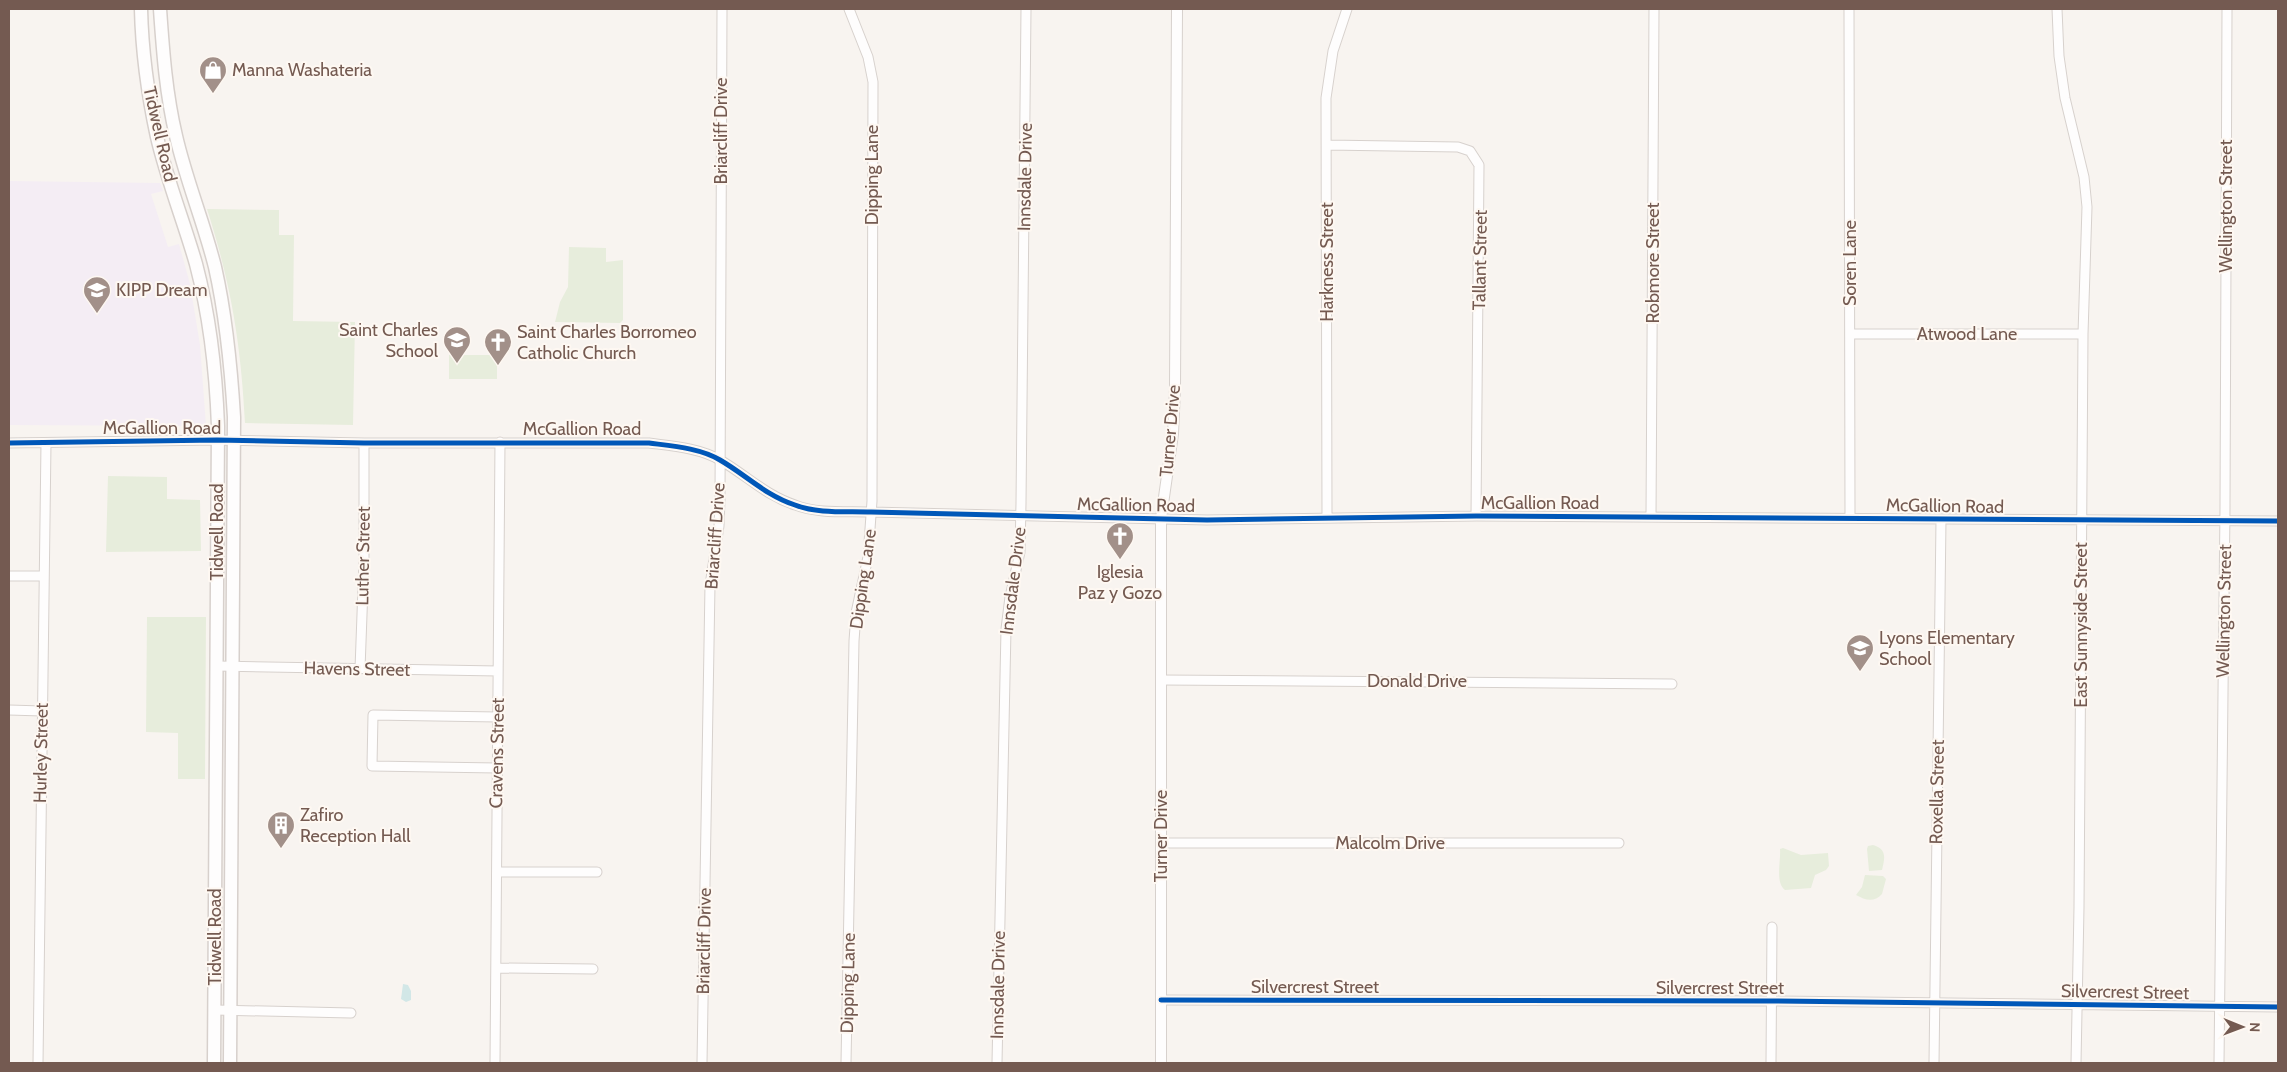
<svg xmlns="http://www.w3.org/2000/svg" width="2287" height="1072" font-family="Cabin,sans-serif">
<rect width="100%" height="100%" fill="#f8f4f0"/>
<path fill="#f4edf4" d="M9 181 160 183 163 191 151 194 168 247 179 244 190 284 200 345 206 426 9 425Z"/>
<path fill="#e7eddc" d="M207 209 279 210V235H294L293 321 355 322 353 425 245 423C241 344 231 284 207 209Z
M569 247 606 248V262L623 260V320L620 323 555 322 560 302 568 287Z
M449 355H497V379H449Z
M108 476 167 477V499L200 500 201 551 106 552Z
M147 617H206L205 779H178V733L146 732Z
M1873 845C1887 849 1885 858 1882 870L1869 871 1867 849 1868 846Z
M1783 848 1801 855 1828 853 1829 866 1826 870 1815 875 1811 888 1785 890C1775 883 1781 861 1780 849Z
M1865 875 1883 876 1886 879 1882 894C1874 903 1865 900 1856 895L1862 887Z"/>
<path fill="#d2e7e7" d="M403 984 408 985 411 991V1000L406 1002 401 999Z"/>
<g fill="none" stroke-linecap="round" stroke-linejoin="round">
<g stroke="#d7d1cd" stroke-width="11">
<path id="minor" d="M1849 9 1850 518
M2057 9 2059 56 2065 98 2084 177 2087 207 2083 334 2079 907 2076 1063
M1327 145 1458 147 1470 151 1479 165 1476 516
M1850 334H2083
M9 443 217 440 364 443H649C672 446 700 448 720 460 746 475 765 495 795 505 818 514 847 511 871 512L1207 520 1476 516 2278 521
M1651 517 1654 9
M1327 518 1326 98 1333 51 1347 9
M9 576H44
M216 666 498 671
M360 669 364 560V443
M1161 680 1672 684
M9 710 42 711
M497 768 372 766 373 715 498 717
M1162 843H1619
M497 872H597
M496 968 593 969
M1161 1000 1771 1001 2278 1007
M215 1010 351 1013
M38 1063 46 443
M495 1063 500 442
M702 1063 710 585 719 526 720 500 722 9
M846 1063 854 641 856 613 868 557 872 501 873 82 868 57 849 9
M997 1063 1006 629 1010 597 1020 552 1021 503 1026 9
M1771 1063 1772 927
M1934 1063 1941 520
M2219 1063 2225 508 2227 9"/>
</g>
<g stroke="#d7d1cd" stroke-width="12">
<path id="tertiary" d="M1161 1063V518L1173 434 1175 389 1177 9"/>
</g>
<g stroke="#d7d0cc" stroke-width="15">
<path id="secondary" d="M141 9C142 52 148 95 157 137 167 180 184 222 196 264 210 317 216 372 218 426L214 1063
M160 9C163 52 166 94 176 136 186 180 204 223 215 267 226 316 231 366 234 417L230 1063"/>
</g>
<use href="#minor" stroke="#fefdfd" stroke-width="9"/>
<use href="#tertiary" stroke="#fefdfd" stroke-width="10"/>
<use href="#secondary" stroke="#fefdfd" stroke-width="12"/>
<g stroke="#fef8f2" stroke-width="8">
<path id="cycleway" d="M9 443 217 440 364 443H649C672 446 700 448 720 460 746 475 765 495 795 505 818 514 847 511 871 512L1207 520 1476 516 2278 521
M1161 1000 1771 1001 2278 1007"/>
</g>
<use href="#cycleway" stroke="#0057b8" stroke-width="5"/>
</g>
<defs>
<g id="shop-pin" transform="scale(1.4375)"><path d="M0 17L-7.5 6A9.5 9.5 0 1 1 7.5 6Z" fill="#a29089" stroke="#fef8f2"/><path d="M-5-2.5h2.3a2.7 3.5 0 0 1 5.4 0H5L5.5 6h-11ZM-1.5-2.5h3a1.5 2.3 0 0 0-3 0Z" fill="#fff"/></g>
<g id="school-pin" transform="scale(1.4375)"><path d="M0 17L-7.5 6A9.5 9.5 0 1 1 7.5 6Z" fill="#a29089" stroke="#fef8f2"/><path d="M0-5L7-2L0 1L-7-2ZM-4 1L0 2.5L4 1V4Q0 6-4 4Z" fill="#fff"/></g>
<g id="church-pin" transform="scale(1.4375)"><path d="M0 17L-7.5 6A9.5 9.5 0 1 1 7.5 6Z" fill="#a29089" stroke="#fef8f2"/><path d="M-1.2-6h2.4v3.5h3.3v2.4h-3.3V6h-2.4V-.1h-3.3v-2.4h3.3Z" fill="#fff"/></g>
<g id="building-pin" transform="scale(1.4375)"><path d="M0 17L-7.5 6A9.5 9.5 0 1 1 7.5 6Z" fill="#a29089" stroke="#fef8f2"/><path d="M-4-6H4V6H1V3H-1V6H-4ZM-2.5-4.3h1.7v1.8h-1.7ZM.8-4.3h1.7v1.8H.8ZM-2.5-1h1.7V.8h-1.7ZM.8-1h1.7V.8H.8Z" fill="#fff"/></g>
</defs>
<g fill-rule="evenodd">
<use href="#shop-pin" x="213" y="70"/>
<use href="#school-pin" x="97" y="290"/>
<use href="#school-pin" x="457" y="340"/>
<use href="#church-pin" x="498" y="342"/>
<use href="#church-pin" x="1120" y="536"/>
<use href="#school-pin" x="1860" y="648"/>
<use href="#building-pin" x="281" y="825"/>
</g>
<g text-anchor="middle" stroke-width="4" stroke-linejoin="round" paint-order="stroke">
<g font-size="18" fill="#745a51" stroke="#fef8f2" text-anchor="start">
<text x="232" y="76">Manna Washateria</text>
<text x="116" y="296">KIPP Dream</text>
<text x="438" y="336" text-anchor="end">Saint Charles<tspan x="438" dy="21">School</tspan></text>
<text x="517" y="338">Saint Charles Borromeo<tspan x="517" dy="21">Catholic Church</tspan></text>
<text x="1120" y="578" text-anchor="middle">Iglesia<tspan x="1120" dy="21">Paz y Gozo</tspan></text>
<text x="1879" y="644">Lyons Elementary<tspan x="1879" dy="21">School</tspan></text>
<text x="300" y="821">Zafiro<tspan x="300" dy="21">Reception Hall</tspan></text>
</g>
<g font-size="18" fill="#745a51" stroke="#fef8f2">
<text transform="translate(721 131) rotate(-90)" y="6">Briarcliff Drive</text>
<text transform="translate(160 134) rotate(77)" y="6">Tidwell Road</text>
<text transform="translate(872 175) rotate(-90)" y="6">Dipping Lane</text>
<text transform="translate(1025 177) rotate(-89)" y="6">Innsdale Drive</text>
<text transform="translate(2226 206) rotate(-90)" y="6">Wellington Street</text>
<text transform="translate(1480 260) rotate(-89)" y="6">Tallant Street</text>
<text transform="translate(1327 262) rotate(-90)" y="6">Harkness Street</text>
<text transform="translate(1653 263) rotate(-90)" y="6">Robmore Street</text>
<text transform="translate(1850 263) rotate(-90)" y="6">Soren Lane</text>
<text x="1967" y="340">Atwood Lane</text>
<text x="162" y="434">McGallion Road</text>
<text x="582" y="435">McGallion Road</text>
<text transform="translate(1170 431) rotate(-85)" y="6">Turner Drive</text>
<text x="1540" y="509">McGallion Road</text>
<text transform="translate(1136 505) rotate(1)" y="6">McGallion Road</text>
<text transform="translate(1945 506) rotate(1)" y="6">McGallion Road</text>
<text transform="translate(217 532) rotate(-90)" y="6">Tidwell Road</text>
<text transform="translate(715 536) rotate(-86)" y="6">Briarcliff Drive</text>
<text transform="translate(363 556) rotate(-89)" y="6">Luther Street</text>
<text transform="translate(863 579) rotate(-82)" y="6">Dipping Lane</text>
<text transform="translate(1013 581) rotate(-83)" y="6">Innsdale Drive</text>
<text transform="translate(2224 611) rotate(-89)" y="6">Wellington Street</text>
<text transform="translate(2081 625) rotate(-90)" y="6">East Sunnyside Street</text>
<text transform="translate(357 669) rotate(1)" y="6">Havens Street</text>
<text x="1417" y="687">Donald Drive</text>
<text transform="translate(41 753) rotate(-89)" y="6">Hurley Street</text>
<text transform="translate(497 753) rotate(-89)" y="6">Cravens Street</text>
<text transform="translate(1937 792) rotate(-89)" y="6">Roxella Street</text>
<text transform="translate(1161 836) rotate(-90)" y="6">Turner Drive</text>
<text x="1390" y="849">Malcolm Drive</text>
<text transform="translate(215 937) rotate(-90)" y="6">Tidwell Road</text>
<text transform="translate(704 941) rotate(-89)" y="6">Briarcliff Drive</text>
<text transform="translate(848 983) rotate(-89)" y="6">Dipping Lane</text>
<text transform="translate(998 985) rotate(-89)" y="6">Innsdale Drive</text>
<text x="1315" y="993">Silvercrest Street</text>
<text x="1720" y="994">Silvercrest Street</text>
<text transform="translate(2125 992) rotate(1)" y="6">Silvercrest Street</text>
</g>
</g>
<rect width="2287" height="1072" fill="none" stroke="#745a51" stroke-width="20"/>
<g transform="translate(2242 1027) rotate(91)" stroke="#fef8f2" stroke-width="4" paint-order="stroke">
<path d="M0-4L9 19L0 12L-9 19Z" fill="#745a51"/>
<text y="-8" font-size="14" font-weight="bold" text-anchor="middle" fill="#745a51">N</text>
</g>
</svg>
